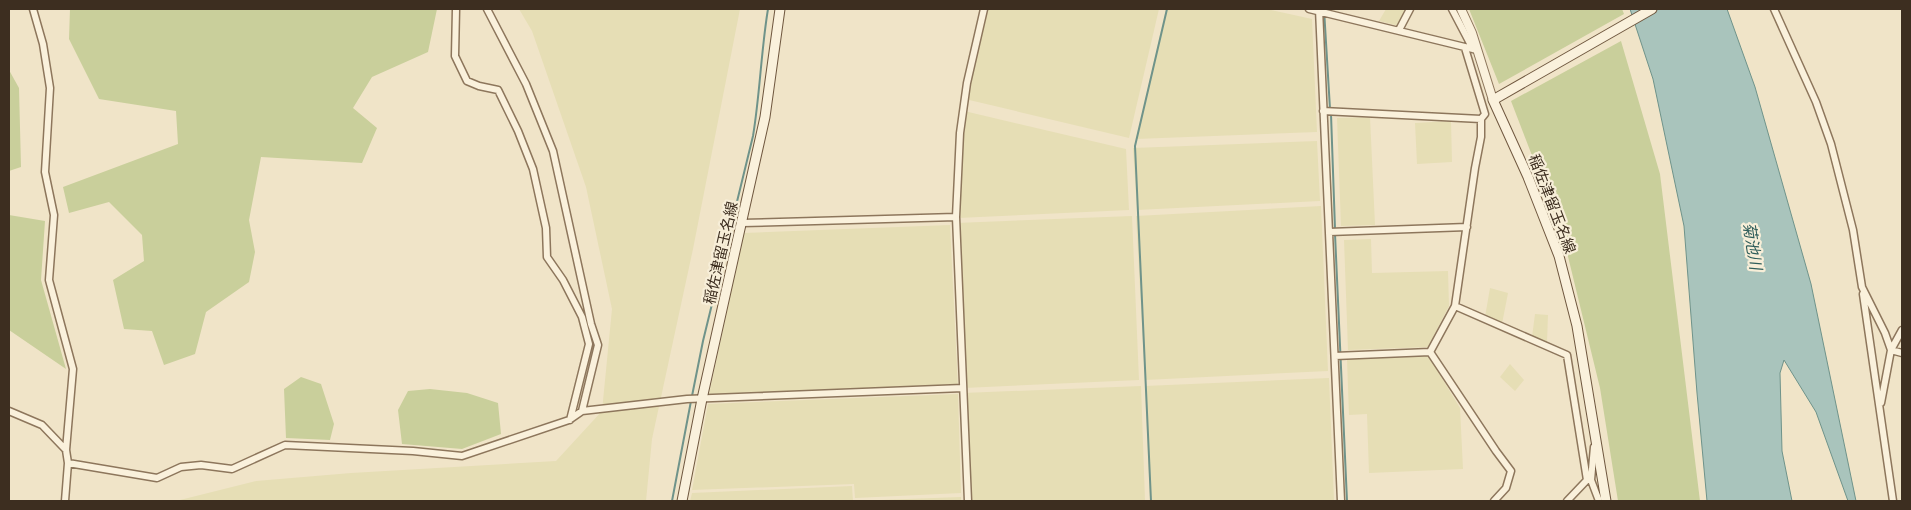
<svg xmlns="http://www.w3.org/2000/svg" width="1911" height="510" font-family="'Noto Serif','Noto Sans JP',serif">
<rect width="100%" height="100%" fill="#f0e4c8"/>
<path fill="#e6deb5" d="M519 9H740L693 249 652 439 646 501H176L256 481 351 473 556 461 602 411 612 309 586 187 532 31Z
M988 9H1159L1129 138 965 99Z
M1166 9H1266L1312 19 1317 132 1136 139Z
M1386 9H1407L1399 26 1379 21Z
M960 110 1126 149 1129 210 958 218Z
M1370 117 1375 225 1341 226 1337 118Z
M1451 121 1452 162 1417 164 1415 123Z
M1317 141 1320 201 1137 210 1133 148Z
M1321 206 1328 371 1145 380 1136 216Z
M1132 216 1139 380 964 388 956 223Z
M950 225 958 388 708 399 744 233Z
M1371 239 1372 273 1448 271 1449 306 1428 347 1348 350 1344 240Z
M1490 288 1508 293 1502 324 1485 317Z
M1535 314 1548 315 1547 342 1532 337Z
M1428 355 1460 408 1463 469 1369 473 1367 414 1349 415 1347 359Z
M1510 364 1524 380 1515 391 1500 377Z
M1329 378 1334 501H1150L1145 386Z
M1141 386 1145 501H967L963 393Z
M958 394 961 493 855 498 854 484 692 490 708 404Z
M852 486 853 501 961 497V501H690L692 493Z"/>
<path fill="#c9cf9b" d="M70 9H437L428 52 372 77 353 108 377 128 362 163 261 157 249 220 255 252 249 282 206 312 195 354 164 365 152 331 124 329 113 280 144 261 142 235 109 202 69 213 63 187 178 144 176 111 99 99 69 39Z
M1469 9H1622L1624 14 1499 84Z
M1621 41 1660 174 1700 501H1618L1600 388 1563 236 1511 101Z
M9 70 19 88 21 167 9 171Z
M9 215 45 221 41 280 66 369 9 330Z
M301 377 321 384 334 424 330 440 286 438 284 389Z
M430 389 467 393 498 403 501 434 462 449 402 444 398 410 408 391Z"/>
<path fill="#a9c4bc" stroke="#6f938a" d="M1630 9H1727L1755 87 1811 284 1856 501H1848L1816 412 1784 360 1780 373 1782 451 1792 501H1707L1697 393 1684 226 1653 79Z"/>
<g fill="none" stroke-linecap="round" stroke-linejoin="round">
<path stroke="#6f938a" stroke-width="2" d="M1324 9 1330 109
M1331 114 1335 229
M1335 234 1347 501
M692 396 703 341 753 136C760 94 761 51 768 9
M672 501 691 401
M1151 501 1135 146 1167 9"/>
<g stroke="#8d765c" stroke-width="9">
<path id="minor" d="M33 9 43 44 50 88 45 172 54 215 49 280 73 369 66 450 68 463 65 501
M456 9 455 56 467 81 479 86 498 90 518 131 533 169 546 228 547 257 563 280 582 317 589 344 570 420
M487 9 526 84 553 151 591 324 598 345 582 411
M1309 9 1477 50
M1319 9 1341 501
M1452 9 1473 49
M1774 9 1816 102 1831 144 1853 230 1862 287 1885 333 1891 350
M1399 30 1410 9
M1323 111 1481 119
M742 223 956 217
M1329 232 1467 227
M1863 294 1893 501
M1455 306 1567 355 1587 480
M1891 350 1902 353
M1430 352 1455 306 1475 168 1481 137V119L1485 114 1465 48
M1430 352 1496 451 1511 471 1506 488 1494 501
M1335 356 1430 352
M1881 403 1891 350 1902 330
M9 411 42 425 66 450
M68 463 157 478 181 467 201 465 232 469 285 445 413 451 462 456 569 420 582 411 687 399 963 388
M1591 480 1599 501
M968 501 956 217 960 133 967 83 984 9
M1567 501 1587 480H1591L1594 447"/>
</g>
<g stroke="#8d765c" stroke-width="10">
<path id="tertiary" d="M1461 9 1472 33 1493 100"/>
</g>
<g stroke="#6f573f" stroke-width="11">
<path id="secondary" d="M682 501 702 399 765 117 780 9
M1606 501 1577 326 1559 256 1528 177 1493 100 1652 9"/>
</g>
<use href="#minor" stroke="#faf1dc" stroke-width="6"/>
<use href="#tertiary" stroke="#faf1dc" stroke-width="8"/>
<use href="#secondary" stroke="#faf1dc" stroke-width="9"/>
</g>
<g text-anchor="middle" stroke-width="4.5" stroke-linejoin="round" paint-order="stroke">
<g font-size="15" fill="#3d2e20" stroke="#f7eed8">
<text transform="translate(1552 204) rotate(69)" y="5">稲佐津留玉名線</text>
<text transform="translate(721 253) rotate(-77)" y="5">稲佐津留玉名線</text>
</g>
<g font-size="16" font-style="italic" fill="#2f5d5a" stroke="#f7eed8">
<text transform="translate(1753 246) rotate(81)" y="6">菊池川</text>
</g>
</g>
<rect width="1911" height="510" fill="none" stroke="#3d2e20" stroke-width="20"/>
</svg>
